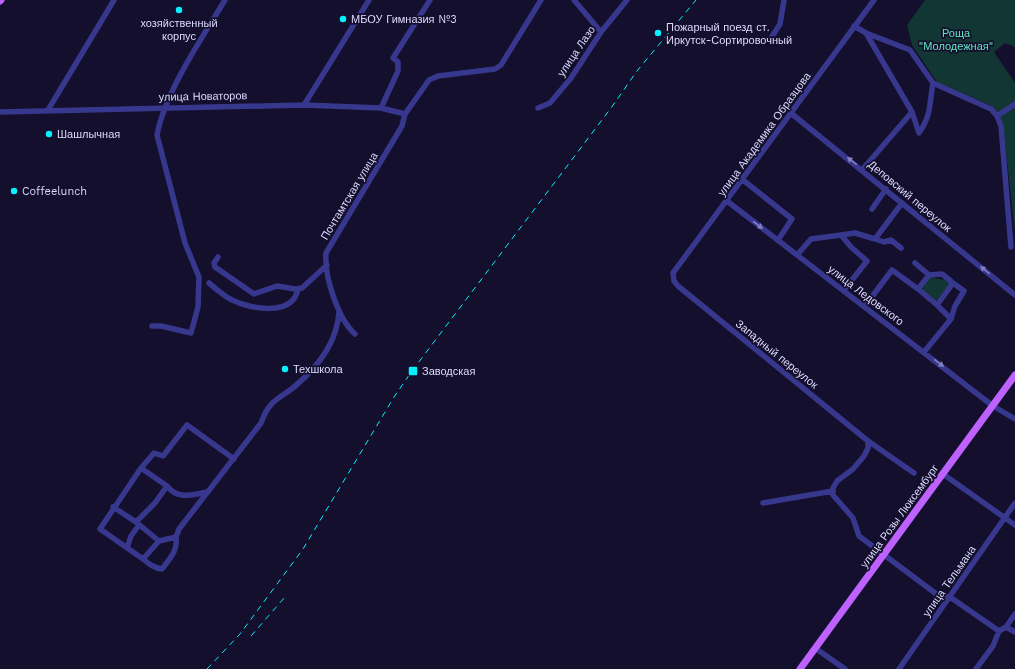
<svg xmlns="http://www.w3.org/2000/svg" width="1015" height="669" font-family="'Work Sans',sans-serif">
<rect width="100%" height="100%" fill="#130f2c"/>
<path fill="#123633" d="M925 0H1015V47L1005 43 994 52 1015 83V101L997 113 992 106 937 82 912 45 907 25Z
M1015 107V234L1003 124 1000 116Z
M930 277 945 280 950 284 936 301 921 289Z"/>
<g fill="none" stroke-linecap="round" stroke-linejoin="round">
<path stroke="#37388d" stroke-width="5.5" d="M574 0 601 32
M874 0 673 273 674 281 678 286 868 441 914 473
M854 26 866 33 910 50 933 83
M866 33 912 112 919 133C932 114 929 104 933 83L991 109 997 116 1001 126 1011 247
M771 38 780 24 784 0
M304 105 369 0
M381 108 398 71V62L393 58 430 0
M538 108 550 103 571 78 601 32 627 0
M48 110 114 0
M0 112 304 105 381 108 405 114
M405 114 429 80 438 76 495 69 501 65 541 0
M792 114 1015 295
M997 116 1015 104
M862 170 912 112
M743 180 792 219 778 240
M727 201 993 406 1015 419
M872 209 886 189
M901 248 891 240 884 242 875 239 902 203
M797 255 811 239 841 235
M218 257 214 263 215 267 254 294 277 286 295 289 302 288 327 265
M209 283C216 289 224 296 232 300 250 309 293 317 298 289
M918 289 937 305 953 283 942 274 929 275
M844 290 867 261 851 247 841 235 855 233 875 239
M937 305 951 319 955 306 964 291 953 283
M865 306 892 270 918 289 929 275 915 263
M152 326H161L191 333 198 307 199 277 185 243 157 135C165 92 202 38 225 0
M355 334C338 319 324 276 326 253L402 126 405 114
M924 352 951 319
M868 441V448L864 456 853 469 837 481 833 488V495L853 518 859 536 939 596 950 597 999 631 1006 627 1015 632
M141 468 154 453 163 456 187 425 234 459
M943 474 1015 525
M167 486C178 500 192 495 207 492
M763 503 833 491
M113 507 136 522
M159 541 143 559C149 564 154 568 162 569 170 558 178 551 176 537
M127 548 131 536 139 525
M143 559 100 529 141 468 167 486 155 503 136 522 159 541 176 537 179 529 261 423C269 400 278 400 294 387 317 368 337 342 339 312
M1006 627 1015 614
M815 648 845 669
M899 669 1015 503
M976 669 993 646 999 631"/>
<path stroke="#bd61ff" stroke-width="7" d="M0 1 1 0
M800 669 1015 375"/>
<path stroke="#06f0ff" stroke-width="1" stroke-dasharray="6 5" stroke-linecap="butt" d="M251 636 285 597
M207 669 240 634 303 549 394 397 412 371 611 108 637 71 696 0"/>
</g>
<defs><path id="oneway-solid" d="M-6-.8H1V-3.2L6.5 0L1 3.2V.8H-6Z"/></defs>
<g fill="#8281c0">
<use href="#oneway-solid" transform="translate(852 161) rotate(-142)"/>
<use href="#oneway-solid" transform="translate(758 225) rotate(37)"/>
<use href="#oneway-solid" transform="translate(985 270) rotate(-141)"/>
<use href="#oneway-solid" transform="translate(939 363) rotate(37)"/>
</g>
<g fill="#06f0ff" stroke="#130f2c" stroke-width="1.5">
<circle cx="179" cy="10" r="4"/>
<circle cx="343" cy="19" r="4"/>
<circle cx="658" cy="33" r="4"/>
<circle cx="49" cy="134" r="4"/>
<circle cx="14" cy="191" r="4"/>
<circle cx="285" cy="369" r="4"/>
<rect x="408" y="366" width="10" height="10" rx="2"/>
</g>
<g text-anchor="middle" stroke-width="3.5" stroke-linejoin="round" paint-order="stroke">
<g font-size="11" fill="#dddaff" stroke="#130f2c" text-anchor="start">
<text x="351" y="23">МБОУ Гимназия №3</text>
<text x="179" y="27" text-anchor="middle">хозяйственный<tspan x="179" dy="13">корпус</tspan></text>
<text x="666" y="31">Пожарный поезд ст.<tspan x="666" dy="13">Иркутск-Сортировочный</tspan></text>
<text x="57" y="138">Шашлычная</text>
<text x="22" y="195">Coffeelunch</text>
<text x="293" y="373">Техшкола</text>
<text x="422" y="375">Заводская</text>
</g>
<g font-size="11" fill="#5de8c0" stroke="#130f2c">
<text x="956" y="37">Роща<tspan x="956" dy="13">"Молодежная"</tspan></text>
</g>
<g font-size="11" fill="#dddaff" stroke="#130f2c">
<text transform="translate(576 51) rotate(-56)" y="4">улица Лазо</text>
<text transform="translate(203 96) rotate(-1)" y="4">улица Новаторов</text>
<text transform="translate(764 134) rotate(-54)" y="4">улица Академика Образцова</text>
<text transform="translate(349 196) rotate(-59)" y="4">Почтамтская улица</text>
<text transform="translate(910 196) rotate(40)" y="4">Деповский переулок</text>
<text transform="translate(866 295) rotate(37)" y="4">улица Ледовского</text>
<text transform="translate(777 354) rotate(39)" y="4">Западный переулок</text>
<text transform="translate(899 516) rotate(-54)" y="4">улица Розы Люксембург</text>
<text transform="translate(949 581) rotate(-55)" y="4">улица Тельмана</text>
</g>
</g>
</svg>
